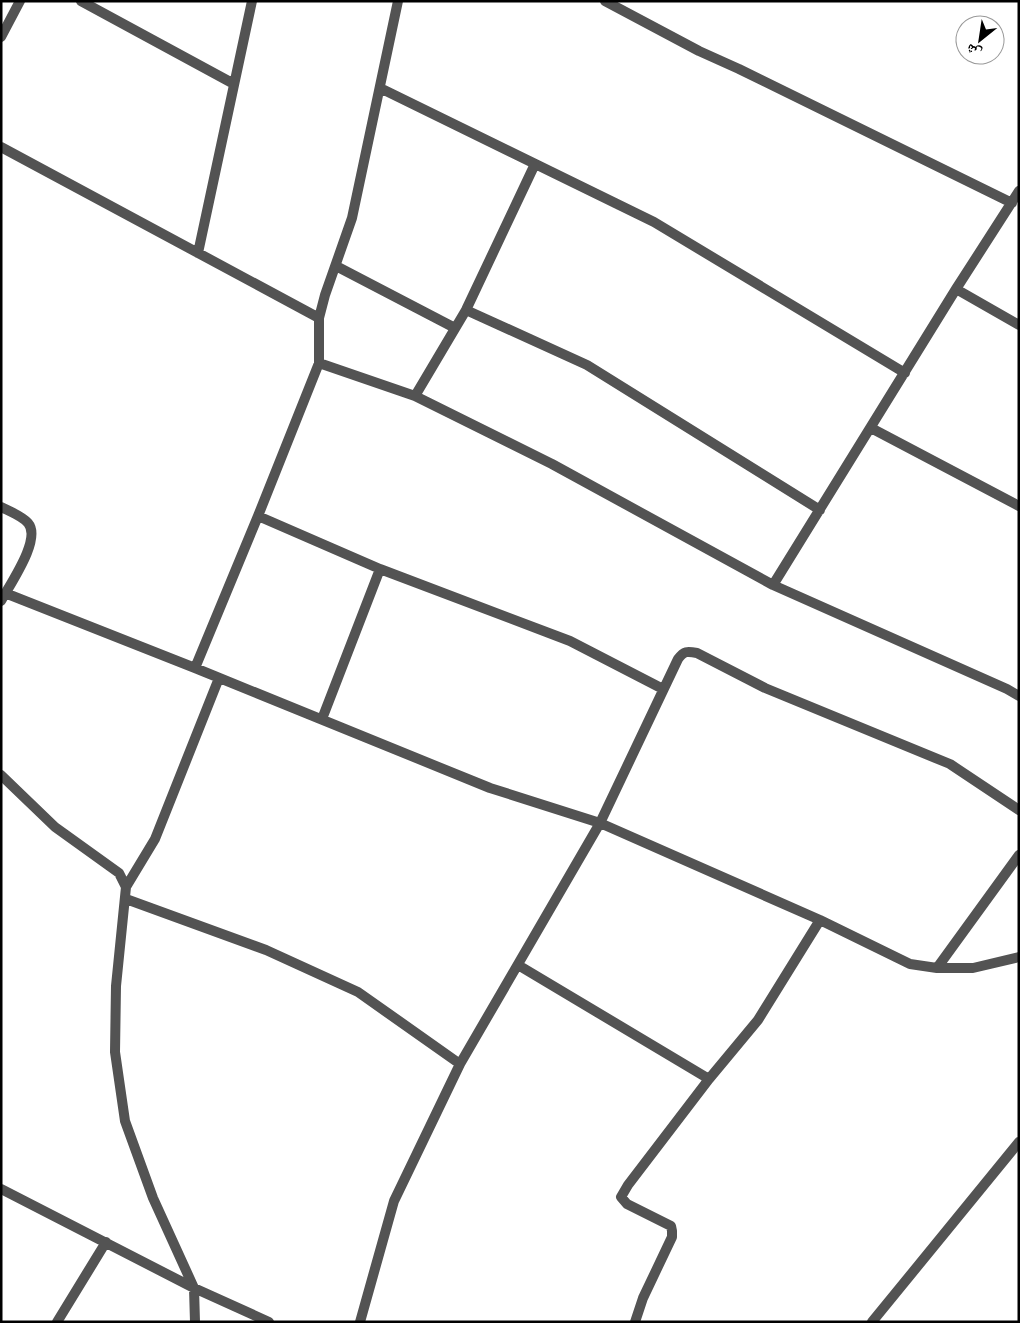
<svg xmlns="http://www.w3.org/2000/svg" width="1020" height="1323" font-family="'Alegreya Sans','Noto Naskh Arabic',sans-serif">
<rect width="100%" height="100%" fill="#fff"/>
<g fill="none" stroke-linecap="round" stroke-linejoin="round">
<path stroke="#535353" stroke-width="10" d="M81 1 234 84
M605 1 699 51 739 69 1012 203
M1 37 20 1
M380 88 654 222 905 373
M1 147 319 318
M198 253 252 1
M336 266 455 328
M956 289 1019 325
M466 310 587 365 820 510
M319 363 415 396 552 464 773 585 1007 689 1019 696
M415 396 466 310 535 164
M871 428 1019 506
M1 507C9 511 22 516 28 523 42 539 10 584 1 601
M258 516 380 569 570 641 663 689
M773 585 956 289 1019 191
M5 593 195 668 490 788 600 823 820 920 910 964 937 968H973L1019 957
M195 668 258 516 319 363V318L325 295 352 218 398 1
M322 719 380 569
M1 775 55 827 119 873 126 887
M126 899 266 950 358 992 460 1064
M518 965 709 1079
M937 968 1019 855
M1 1189 194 1288 269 1322
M57 1322 106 1242
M195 1322 194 1288 153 1198 125 1121 115 1052 116 986 126 887 155 839 219 678
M360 1322 394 1201 460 1064 600 823 678 659C684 651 687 651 697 653L765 688 950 764 1019 810
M635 1322 643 1298 672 1237V1231L671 1226 627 1204 621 1197 628 1185 709 1079 758 1020 820 920
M872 1322 1019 1142"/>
</g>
<rect width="1020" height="1323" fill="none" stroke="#000000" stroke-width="5"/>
<g transform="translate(980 40) rotate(210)"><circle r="24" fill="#ffffff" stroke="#999999"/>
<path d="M0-4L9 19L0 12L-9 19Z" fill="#000000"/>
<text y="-8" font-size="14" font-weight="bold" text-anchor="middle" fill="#000000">ش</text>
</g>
</svg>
